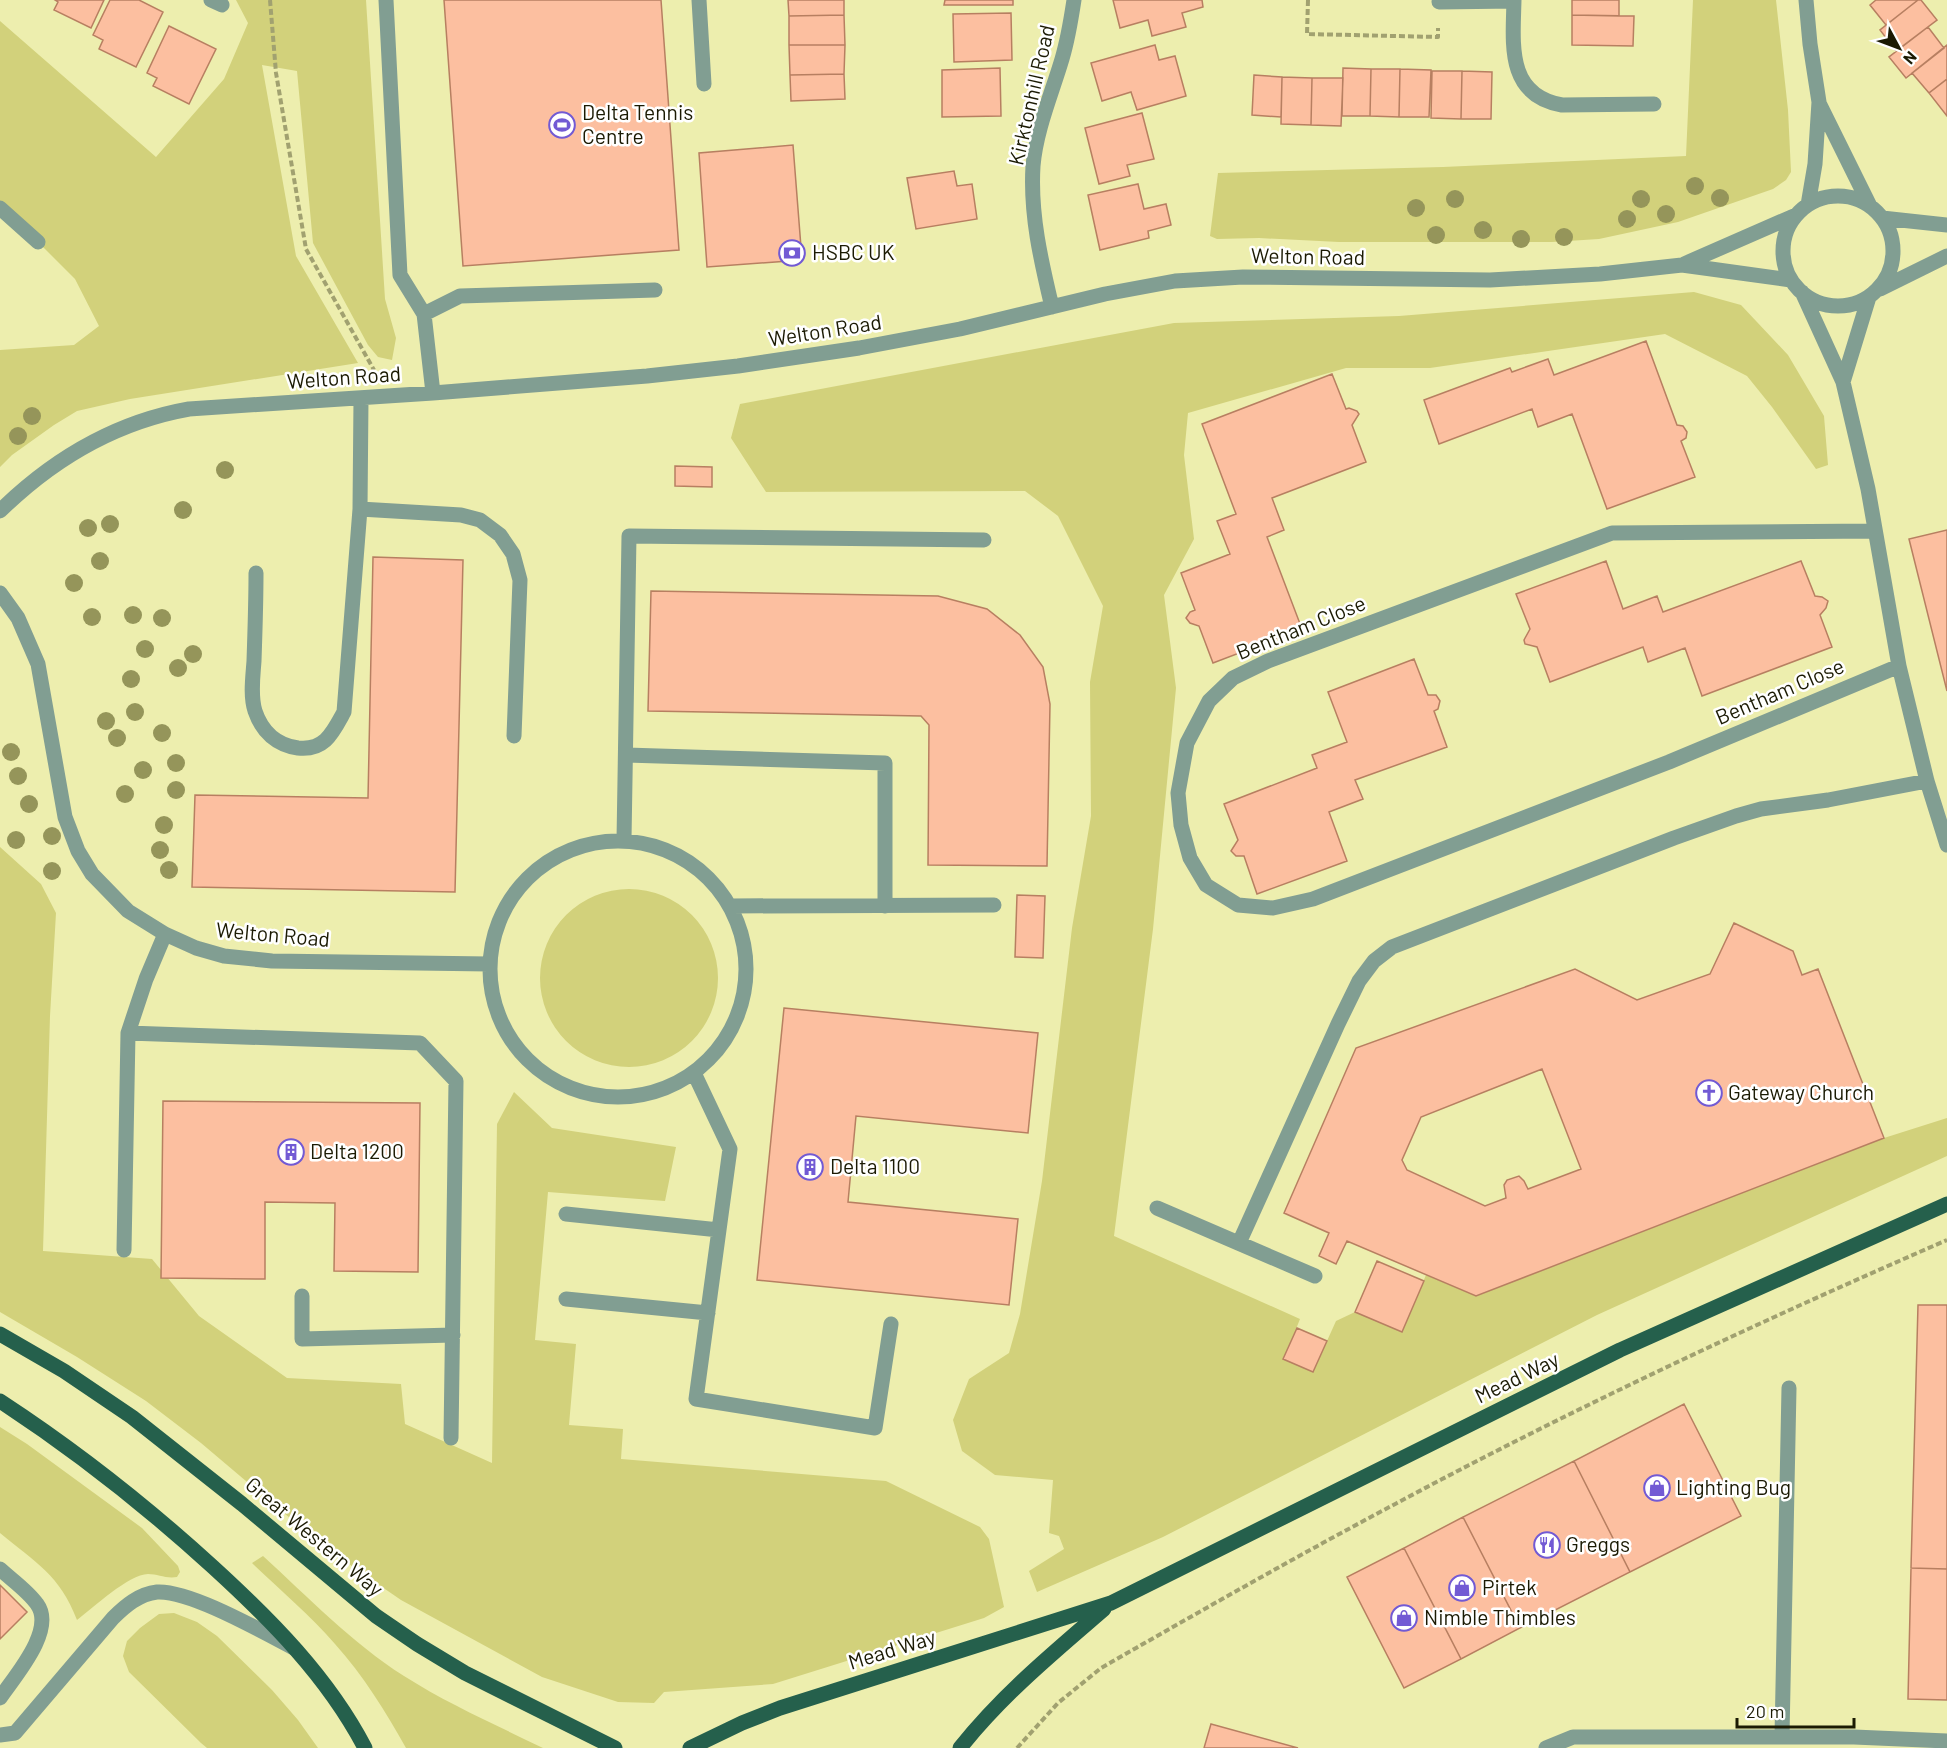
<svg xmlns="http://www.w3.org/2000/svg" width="1947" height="1748" font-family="Barlow,sans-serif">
<rect width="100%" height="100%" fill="#edeeae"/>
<path fill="#d2d17b" d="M236 0H366L385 299 396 338 392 360 378 357 368 345 313 243 297 71 262 65 296 256 358 363 130 399 77 411 54 425 12 455 0 467V350L74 345 99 326 75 279 0 204V21L156 157 224 79 248 23Z
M1693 0H1776L1788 110 1791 172 1786 180 1773 189 1678 222 1599 239 1552 242H1339L1259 238 1217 239 1210 236 1218 173 1443 167 1686 156Z
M1694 292 1741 305 1788 355 1824 416 1828 465 1816 469 1772 407 1747 376 1665 334 1430 368H1346L1188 413 1184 455 1194 539 1164 595 1176 688 1153 929 1114 1236 1300 1319 1284 1359 1313 1372 1336 1321 1355 1312 1402 1331 1426 1275 1476 1296 1884 1138 1947 1118V1156L1597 1315 1163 1537 1037 1592 1029 1571 1064 1549 1059 1536 1049 1533 1053 1480 995 1475 962 1451 953 1420 969 1379 1009 1353 1020 1314 1042 1181 1072 928 1091 816 1090 682 1103 606 1058 516 1025 491 766 492 731 438 740 404 1174 323 1399 316Z
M0 847 41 884 56 913 50 1016 43 1251 152 1259 199 1316 287 1378 401 1384 405 1424 492 1463 497 1124 514 1092 552 1128 676 1147 665 1201 548 1192 535 1340 576 1344 569 1425 623 1429 621 1459 886 1481 980 1527 989 1539 1004 1607 984 1618 773 1684 664 1692 654 1703 618 1702 542 1677 401 1600 353 1567 285 1514 201 1443 146 1401 77 1357 0 1312Z
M540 978a89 89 0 1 1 178 0a89 89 0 1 1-178 0Z
M0 1427 27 1444 142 1528 178 1566 180 1572 177 1577C166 1579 158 1574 148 1574 129 1574 93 1608 77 1620 60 1575 35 1562 0 1533Z
M263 1556C308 1597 352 1643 404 1676 448 1704 496 1725 543 1748H406C386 1712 363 1675 335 1644 310 1615 279 1589 252 1563Z
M174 1613 197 1622 217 1636 272 1690 298 1720 318 1748H207L201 1743 129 1672 123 1656 127 1641 140 1628 159 1614Z"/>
<path fill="#fcbfa0" stroke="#b77f61" stroke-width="1.5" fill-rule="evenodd" d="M55 0H104L91 28 54 10 58 2Z
M110 0H139L163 12 136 67 99 49 103 40 93 35Z
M444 0H661L679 250 463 266Z
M788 0H844V15L789 16Z
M945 0H1013V5H944Z
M1113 0H1202L1203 7 1182 13 1186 27 1152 36 1148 20 1120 28Z
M1572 0H1619V16L1572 15Z
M1876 0H1918L1886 25 1870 5Z
M1918 0H1921L1937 20 1896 51 1880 30Z
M1011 13 1012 60 954 62 953 14Z
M844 15 845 45H789V16Z
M1572 15 1634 16 1633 46 1572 45Z
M169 26 216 49 189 104 153 86 157 78 147 73Z
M1928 27 1944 48 1906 78 1889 57Z
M789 45H845L844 74 790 75Z
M1155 45 1159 60 1175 56 1186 96 1137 110 1131 92 1102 101 1091 63Z
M1947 45V79L1929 93 1912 73Z
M1000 68 1001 116 942 117V70Z
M1343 68 1371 69 1370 116H1342Z
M1371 69H1400L1399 117 1370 116Z
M1400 69 1431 70 1429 117H1399Z
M1432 71H1462L1461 119 1431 118Z
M1462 71 1492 72 1491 119H1461Z
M844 74 845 99 791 101 790 75Z
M1254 75 1282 77 1281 117 1252 115Z
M1282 77 1312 78 1311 125 1281 124Z
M1312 78H1343L1341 126 1311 125Z
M1947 79V116L1929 93Z
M1142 113 1154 159 1127 165 1130 176 1099 184 1085 128Z
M793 145 802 260 707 267 699 153Z
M954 171 957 186 972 184 977 219 916 229 907 178Z
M1138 184 1144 209 1166 204 1171 225 1148 231 1149 238 1100 250 1088 195Z
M1646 341 1677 425 1683 426 1687 432 1686 438 1681 441 1695 477 1607 509 1572 414 1538 427 1532 409 1439 444 1424 400 1510 368 1512 372 1548 359 1554 375Z
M1332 374 1346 409 1349 408 1357 411 1359 414 1352 425 1366 462 1272 498 1284 530 1267 537 1302 629 1213 663 1199 626 1190 623 1186 618 1190 612 1195 610 1181 573 1230 554 1217 521 1236 514 1202 424Z
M675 466 712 467V487L675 486Z
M1947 530V691L1909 539Z
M373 557 463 560 455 892 192 887 195 795 368 798Z
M1606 561 1623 609 1657 596 1663 612 1801 561 1815 596 1822 597 1828 601 1826 608 1820 615 1832 647 1702 696 1685 648 1648 662 1643 647 1550 682 1537 647 1525 644 1524 640 1530 629 1516 594Z
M651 591 938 596 987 609 1020 635 1043 667 1050 704 1047 866 928 865 929 725 921 716 648 711Z
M1414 659 1428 695H1436L1440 701 1438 709 1434 711 1447 747 1355 780 1363 799 1329 812 1347 861 1257 894 1244 856H1236L1231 851 1238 840 1224 804 1317 768 1312 755 1347 742 1328 692Z
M1017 895 1045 896 1043 958 1015 957Z
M1734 923 1793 951 1802 975 1818 969 1884 1138 1476 1296 1347 1241 1336 1264 1319 1256 1329 1233 1284 1213 1356 1048 1575 969 1637 1000 1710 974ZM1542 1069 1581 1169 1528 1189 1524 1181 1519 1176 1507 1180 1504 1185 1506 1198 1485 1206 1407 1170 1402 1160 1421 1117Z
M784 1008 1038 1033 1028 1133 856 1116 848 1202 1018 1219 1009 1305 757 1280Z
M163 1101 420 1103 418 1272 334 1271 335 1203 265 1202V1279L161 1278Z
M1377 1261 1424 1281 1402 1332 1355 1312Z
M1918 1305H1947V1569L1911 1568Z
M1297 1328 1327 1341 1313 1372 1283 1359Z
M1684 1404 1741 1516 1630 1572 1574 1461Z
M1574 1461 1630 1572 1520 1628 1463 1517Z
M1463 1517 1520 1628 1461 1659 1404 1548Z
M1404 1548 1461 1659 1404 1688 1347 1577Z
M1911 1568 1947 1569V1700L1908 1699Z
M0 1585 27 1612 0 1639Z
M1211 1724 1298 1748H1204Z"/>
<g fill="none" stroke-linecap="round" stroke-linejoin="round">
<path stroke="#a1a170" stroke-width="4" stroke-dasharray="6 3" stroke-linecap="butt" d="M270 0 276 73 306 249 374 370
M1308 0 1307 34 1438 37V28
M1017 1748 1058 1703 1101 1668C1199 1612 1297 1556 1397 1503 1576 1407 1761 1321 1947 1240"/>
<path stroke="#819e92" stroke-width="15" d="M211 0 222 5
M386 0 400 275 424 314 433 393
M699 0 704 84
M1514 0C1513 44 1506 95 1562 105L1654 104
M1806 0 1810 44 1819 102 1815 164 1808 205
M1439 2 1514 1
M1820 105 1870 206
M1783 251a55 55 0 1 1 110 0a55 55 0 1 1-110 0Z
M0 208 38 242
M1882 218 1947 225
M1684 264 1796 215
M1880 289 1947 256
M1802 292 1843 382 1868 489 1899 666 1927 781 1947 845
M1052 307C1041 261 1030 214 1033 166 1036 130 1052 93 1062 59 1068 39 1071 20 1074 0
M424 314 460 296 655 290
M1843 382 1869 297
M360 509 461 515 480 520 500 535 513 554 520 580 514 736
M0 511C53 459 116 422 189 409L433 393 647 376 738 366 859 348 960 329 1105 294 1175 281 1243 277 1490 280 1600 274 1682 265 1791 280
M1875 531 1612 533 1268 661 1233 678 1209 701 1187 743 1178 793 1181 825 1190 858 1206 885 1238 905 1273 908 1313 899 1669 762 1899 666
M256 573C256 603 255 632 254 661 253 676 250 696 255 711 262 732 277 745 298 748 325 751 333 732 344 712L360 509 361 399
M0 593 18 618 38 664 65 817 78 851 92 874 128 911 165 934 196 948 224 956 272 961 489 964
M626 755 885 763V906
M624 840 629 536 984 540
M490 969a128 128 0 1 1 256 0a128 128 0 1 1-256 0Z
M731 906 994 905
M128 1033 420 1043 456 1081 451 1438
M694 1073 730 1149 696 1399 875 1428 891 1324
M1157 1208 1315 1276
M566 1214 719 1230
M1239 1243 1338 1024 1359 981 1374 961 1392 947 1674 838 1736 816 1761 809 1828 800 1927 781
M124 1250 128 1033 146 979 165 934
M302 1296V1339L453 1335
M566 1299 708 1313
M0 1569C12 1580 28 1591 37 1604 56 1630 15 1676 0 1698
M0 1735 15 1733 113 1618C125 1606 139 1594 157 1592 190 1590 263 1632 294 1648
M1782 1736 1789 1388
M1546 1748 1573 1737H1854L1947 1741"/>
<path stroke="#25604c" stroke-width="15" d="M0 1334 64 1371 132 1417 242 1504 376 1616 417 1644 465 1673 615 1748
M0 1401C78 1452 144 1504 213 1567 271 1620 328 1677 365 1748
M690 1748 742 1723 780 1708 1111 1603 1620 1350 1947 1204
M960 1748C1002 1695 1053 1653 1104 1609"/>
</g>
<g fill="#95955a">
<circle cx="1695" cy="186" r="9"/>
<circle cx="1720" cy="198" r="9"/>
<circle cx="1455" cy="199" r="9"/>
<circle cx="1641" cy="199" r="9"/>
<circle cx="1416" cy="208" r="9"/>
<circle cx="1666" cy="214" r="9"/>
<circle cx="1627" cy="219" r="9"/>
<circle cx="1483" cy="230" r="9"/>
<circle cx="1436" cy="235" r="9"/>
<circle cx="1564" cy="237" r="9"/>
<circle cx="1521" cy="239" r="9"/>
<circle cx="32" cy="416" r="9"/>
<circle cx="18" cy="436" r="9"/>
<circle cx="225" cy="470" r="9"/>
<circle cx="183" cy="510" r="9"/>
<circle cx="110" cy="524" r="9"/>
<circle cx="88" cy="528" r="9"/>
<circle cx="100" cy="561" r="9"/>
<circle cx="74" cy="583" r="9"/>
<circle cx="133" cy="615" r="9"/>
<circle cx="92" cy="617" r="9"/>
<circle cx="162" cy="618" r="9"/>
<circle cx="145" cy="649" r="9"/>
<circle cx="193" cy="654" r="9"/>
<circle cx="178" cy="668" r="9"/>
<circle cx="131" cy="679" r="9"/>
<circle cx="135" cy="712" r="9"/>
<circle cx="106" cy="721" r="9"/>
<circle cx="162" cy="733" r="9"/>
<circle cx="117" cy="738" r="9"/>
<circle cx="11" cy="752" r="9"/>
<circle cx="176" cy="763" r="9"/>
<circle cx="143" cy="770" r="9"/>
<circle cx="18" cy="776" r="9"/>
<circle cx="176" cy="790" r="9"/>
<circle cx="125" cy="794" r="9"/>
<circle cx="29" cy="804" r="9"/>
<circle cx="164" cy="825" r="9"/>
<circle cx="52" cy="836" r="9"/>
<circle cx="16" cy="840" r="9"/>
<circle cx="160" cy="850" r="9"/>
<circle cx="169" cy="870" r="9"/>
<circle cx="52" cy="871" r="9"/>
</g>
<defs>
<g id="stadium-ring" transform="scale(1.35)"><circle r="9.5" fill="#fff" stroke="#725ad4" stroke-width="1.5"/><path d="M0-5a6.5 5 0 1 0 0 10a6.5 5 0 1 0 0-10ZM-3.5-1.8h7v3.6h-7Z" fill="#725ad4"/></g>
<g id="bank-ring" transform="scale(1.35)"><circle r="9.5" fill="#fff" stroke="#725ad4" stroke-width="1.5"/><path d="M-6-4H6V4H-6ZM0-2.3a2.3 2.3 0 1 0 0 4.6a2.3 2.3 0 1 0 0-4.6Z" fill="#725ad4"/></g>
<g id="church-ring" transform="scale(1.35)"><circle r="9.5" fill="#fff" stroke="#725ad4" stroke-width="1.5"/><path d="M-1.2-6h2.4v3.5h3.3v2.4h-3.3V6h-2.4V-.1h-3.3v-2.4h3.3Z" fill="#725ad4"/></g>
<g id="building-ring" transform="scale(1.35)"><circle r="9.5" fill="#fff" stroke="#725ad4" stroke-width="1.5"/><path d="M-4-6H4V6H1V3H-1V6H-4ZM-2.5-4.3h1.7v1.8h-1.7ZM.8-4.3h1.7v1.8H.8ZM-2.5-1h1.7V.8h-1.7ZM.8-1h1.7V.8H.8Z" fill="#725ad4"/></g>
<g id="shop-ring" transform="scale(1.35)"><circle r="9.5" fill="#fff" stroke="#725ad4" stroke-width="1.5"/><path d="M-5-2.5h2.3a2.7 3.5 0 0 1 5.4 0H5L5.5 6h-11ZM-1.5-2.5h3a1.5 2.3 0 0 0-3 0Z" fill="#725ad4"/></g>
<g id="restaurant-ring" transform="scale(1.35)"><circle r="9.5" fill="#fff" stroke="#725ad4" stroke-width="1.5"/><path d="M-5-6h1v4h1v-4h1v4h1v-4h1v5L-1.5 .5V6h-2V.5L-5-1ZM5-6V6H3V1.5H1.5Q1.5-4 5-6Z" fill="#725ad4"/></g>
</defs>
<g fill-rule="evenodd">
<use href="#stadium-ring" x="562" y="125"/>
<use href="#bank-ring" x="792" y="253"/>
<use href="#church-ring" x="1709" y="1093"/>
<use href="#building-ring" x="291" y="1152"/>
<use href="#building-ring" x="810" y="1167"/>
<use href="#shop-ring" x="1657" y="1488"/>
<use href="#restaurant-ring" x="1547" y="1545"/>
<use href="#shop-ring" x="1462" y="1588"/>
<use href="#shop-ring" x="1404" y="1618"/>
</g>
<g text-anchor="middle" stroke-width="5" stroke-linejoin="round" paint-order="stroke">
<g font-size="21" fill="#1b1a03" stroke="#fff">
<text transform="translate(1032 95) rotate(-77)" y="7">Kirktonhill Road</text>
<text transform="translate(1308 257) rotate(1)" y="7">Welton Road</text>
<text transform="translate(825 331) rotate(-9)" y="7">Welton Road</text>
<text transform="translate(344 378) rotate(-4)" y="7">Welton Road</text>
<text transform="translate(1301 628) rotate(-22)" y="7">Bentham Close</text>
<text transform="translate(1780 692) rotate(-23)" y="7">Bentham Close</text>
<text transform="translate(273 935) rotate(5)" y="7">Welton Road</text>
<text transform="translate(1517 1378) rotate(-26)" y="7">Mead Way</text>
<text transform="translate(314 1537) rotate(40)" y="7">Great Western Way</text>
<text transform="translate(892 1650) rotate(-17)" y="7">Mead Way</text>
</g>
<g font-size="21" fill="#1b1a03" stroke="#fff" text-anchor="start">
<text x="582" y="120">Delta Tennis<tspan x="582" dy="24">Centre</tspan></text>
<text x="812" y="260">HSBC UK</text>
<text x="1728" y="1100">Gateway Church</text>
<text x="310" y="1159">Delta 1200</text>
<text x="830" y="1174">Delta 1100</text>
<text x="1676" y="1495">Lighting Bug</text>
<text x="1566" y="1552">Greggs</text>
<text x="1482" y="1595">Pirtek</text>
<text x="1424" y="1625">Nimble Thimbles</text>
</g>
</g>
<g transform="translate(1899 48) rotate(131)" stroke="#ffffff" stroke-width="4.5" paint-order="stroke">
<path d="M0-4.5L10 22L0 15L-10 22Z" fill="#1b1a03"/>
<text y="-9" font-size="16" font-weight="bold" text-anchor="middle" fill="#1b1a03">N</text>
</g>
<path d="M1737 1718v9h117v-9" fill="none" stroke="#1b1a03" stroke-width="3"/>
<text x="1746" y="1718" font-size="18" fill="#1b1a03" stroke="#ffffff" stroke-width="4.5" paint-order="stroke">20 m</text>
</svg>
